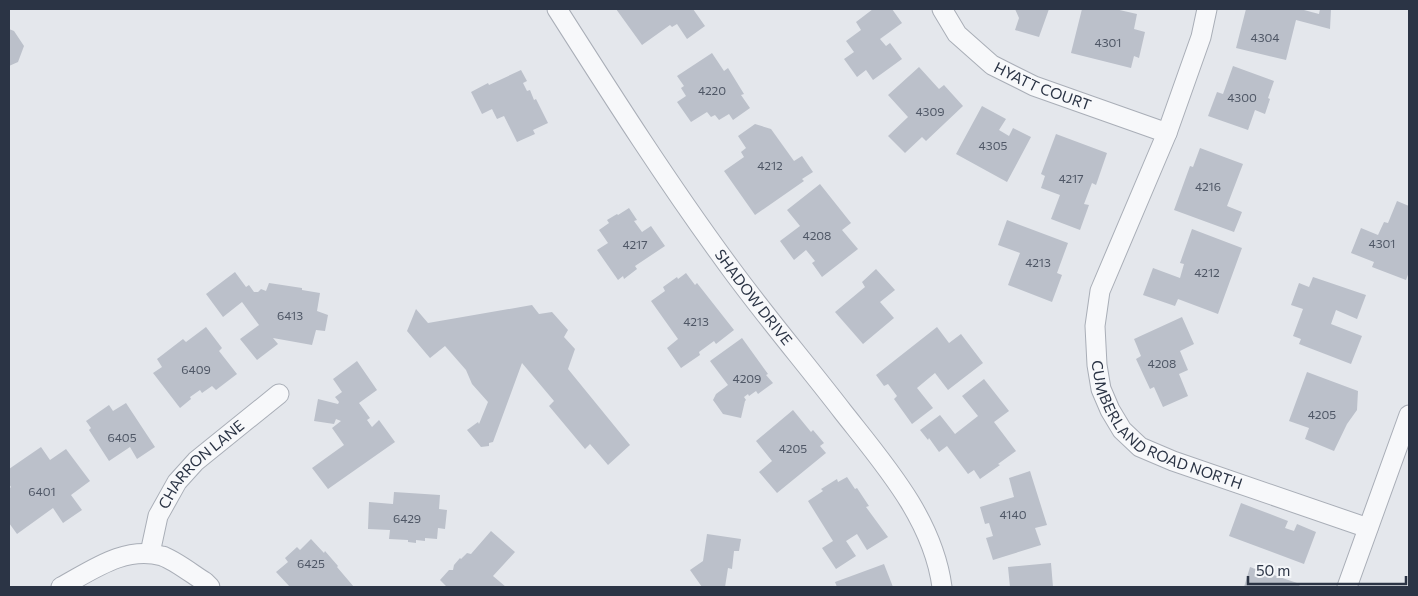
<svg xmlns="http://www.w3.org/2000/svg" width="1418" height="596" font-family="Commissioner,sans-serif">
<rect width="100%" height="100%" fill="#e4e7ec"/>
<path fill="#bbc0ca" d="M616 9H693L705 26 687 39 677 24 672 27 670 25 642 45Z
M873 9H892L902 23 880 39 886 46 890 43 902 59 873 80 866 70 857 77 844 59 854 52 846 41 861 30 856 22Z
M1015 9H1049L1039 37 1015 30 1019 18Z
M1082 9H1115L1137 14 1134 29 1145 32 1139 58 1134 56 1131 68 1071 53Z
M1246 9H1304V10L1319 14 1320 9H1331L1330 29 1296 20 1286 60 1236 48Z
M9 29 14 31 24 46 18 62 9 66Z
M712 53 724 71 728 68 744 94 741 95 750 108 733 120 729 114 719 120 715 115 711 117 707 112 691 122 677 102 686 96 681 88 684 86 677 76Z
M1233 66 1274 81 1268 98 1270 99 1265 114 1255 110 1248 130 1208 116 1217 92 1223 94Z
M919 67 939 89 944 85 963 106 926 141 922 137 905 153 888 136 908 117 888 95Z
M521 70 527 81 523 83 527 91 530 90 534 100 536 99 548 123 533 130 535 134 517 142 504 116 497 119 492 109 482 114 471 92 488 83 489 85Z
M982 106 1006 119 999 130 1009 136 1013 128 1031 137 1007 182 956 154Z
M755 124 771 129 794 161 802 156 813 172 802 179 804 181 755 215 724 171 744 157 741 152 746 148 738 136Z
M1056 134 1107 153 1096 185 1092 183 1084 204 1089 205 1080 230 1051 219 1060 195 1041 188 1045 176 1041 174Z
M1200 148 1243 164 1227 206 1242 212 1234 232 1174 210 1190 166 1193 167Z
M820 184 851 223 842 230 858 249 822 277 812 263 815 261 806 250 794 260 780 241 800 226 787 210Z
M1397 201 1409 206V272L1406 280 1372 267 1374 262 1351 253 1361 228 1378 235 1384 222 1388 223Z
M629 208 637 220 634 221 642 232 651 226 665 246 635 266 637 269 624 279 623 276 618 280 597 250 608 243 599 230 609 223 607 220 617 214 618 215Z
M1007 220 1068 243 1057 273 1062 275 1052 302 1008 285 1020 253 998 245Z
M1192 229 1242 248 1218 314 1178 299 1175 306 1143 295 1153 268 1180 278 1184 264 1180 263Z
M876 269 895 290 880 302 894 318 863 344 835 312 865 287 862 282Z
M235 272 246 287 249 285 254 292H258L261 289 266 291 269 283 302 288V290L320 293 317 311 328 315 325 331 316 330 312 345 273 338 278 344 257 360 240 339 259 325 242 302 223 317 206 294Z
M686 273 695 285 697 283 734 330 716 344 714 341 699 352 700 355 681 368 667 348 678 339 651 301 665 291 663 287 677 277 678 279Z
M1313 277 1366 295 1357 319 1336 310 1331 324 1362 336 1351 364 1299 344 1301 339 1293 336 1303 309 1291 305 1299 283 1309 287Z
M532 305 539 314 552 312 568 330 564 337 575 349 568 369 630 445 608 465 590 444 585 449 549 406 554 401 522 363 493 442 489 443V446L481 447 467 430 478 422 479 424 488 402 472 384 466 370 445 346 430 358 407 331 416 309 428 323Z
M1182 317 1194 344 1180 351 1188 370 1179 374 1188 396 1163 407 1154 387 1150 389 1136 359 1141 356 1134 339Z
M206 327 222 348 219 351 237 374 216 390 212 386 202 393 200 390 190 397 191 399 180 408 153 373 162 367 157 359 183 339 186 342Z
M937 327 949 343 961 334 983 363 948 390 935 373 917 388 933 408 912 424 894 399 897 396 888 384 884 386 876 375Z
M742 338 768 374 766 375 773 383 758 394 756 391 749 396 748 394 744 397 746 400 745 401 741 418 723 414 713 400 716 394 728 385 710 361Z
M357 361 377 390 359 403 370 418 367 420 372 427 379 420 395 442 328 489 312 468 344 445 332 428 341 421 336 419 334 424 314 421 318 399 338 404 339 402 335 397 342 392 333 379Z
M1307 372 1358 391 1357 410 1347 424 1334 451 1305 439 1309 428 1289 421Z
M984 379 1009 411 994 422 1016 451 998 464 1000 465 980 479 974 470 968 474 947 446 939 452 929 438 928 440 920 430 940 415 955 434 978 416 962 396Z
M126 403 155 447 137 459 130 447 109 461 89 430 91 428 86 421 109 405 113 411Z
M793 410 811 432 813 430 824 443 820 446 826 453 777 493 759 472 772 461 756 441Z
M41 447 50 460 66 449 90 481 71 495 82 510 63 523 53 508 17 534 9 523V489L11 487 9 484V469Z
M1030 471 1047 525 1035 528 1041 545 993 560 986 538 993 536 989 523 985 524 980 507 1014 497 1009 478Z
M847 477 855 489 857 488 869 506 866 507 888 537 867 550 857 534 846 541 856 556 836 569 822 548 833 541 808 501 823 491 821 489 837 479 838 482Z
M394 492 440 495 439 509 447 510 445 529 438 528 437 539 425 538V541L416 540V543L408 542V540L389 539 390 530 368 529 369 502 393 504Z
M1241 503 1288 521 1285 528 1294 531 1297 524 1316 532 1304 564 1229 536Z
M491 531 515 552 493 576 506 587H447L440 580 449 570H453L454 565 460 558 461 559 467 553 471 554Z
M707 534 741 539 739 551H734L732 569 728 568 725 587H702L690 570 703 561Z
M311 539 324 553 325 551 338 566 337 567 354 587H290L276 572 288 562 285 558 297 547 300 550Z
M1051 563 1053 587H1010L1008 567Z
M884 564 893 587H837L835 582Z
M1250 567 1300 584 1299 587H1244Z"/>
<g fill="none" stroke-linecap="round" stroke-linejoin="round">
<g stroke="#a9aeb7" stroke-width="21">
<g id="street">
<path id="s1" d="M557 9C613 97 669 185 731 269 767 318 806 364 843 412 884 464 933 519 942 587"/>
<path id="s2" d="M942 9 957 34 992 65 1034 86 1167 133"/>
<path id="s3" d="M1207 9 1201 37 1167 133 1100 291 1095 326 1097 365 1101 389 1110 410 1122 430 1140 447 1173 461 1368 528"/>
<path id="s4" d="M150 553 158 516 177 482 196 461 279 394"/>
<path d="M61 587C91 571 125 545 162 556 173 559 195 576 205 582L210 587"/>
<path d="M1347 587 1409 415"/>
</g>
</g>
<use href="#street" stroke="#f7f8fa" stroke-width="19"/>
</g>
<g text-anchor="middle" stroke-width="5" stroke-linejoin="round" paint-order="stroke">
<g font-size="12" fill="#4f5766">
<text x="1265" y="42">4304</text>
<text x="1108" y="47">4301</text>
<text x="712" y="95">4220</text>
<text x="1242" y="102">4300</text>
<text x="930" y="116">4309</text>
<text x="993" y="150">4305</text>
<text x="770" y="170">4212</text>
<text x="1071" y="183">4217</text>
<text x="1208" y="191">4216</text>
<text x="817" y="240">4208</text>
<text x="1382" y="248">4301</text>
<text x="635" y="249">4217</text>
<text x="1038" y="267">4213</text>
<text x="1207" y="277">4212</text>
<text x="290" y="320">6413</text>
<text x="696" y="326">4213</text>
<text x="1162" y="368">4208</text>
<text x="196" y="374">6409</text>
<text x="747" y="383">4209</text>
<text x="1322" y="419">4205</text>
<text x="122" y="442">6405</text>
<text x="793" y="453">4205</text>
<text x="42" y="496">6401</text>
<text x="1013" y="519">4140</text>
<text x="407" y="523">6429</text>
<text x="311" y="568">6425</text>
</g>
<g font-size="15" fill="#2b3445" stroke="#f4f6f9">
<text dy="5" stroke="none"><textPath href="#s2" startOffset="131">HYATT COURT</textPath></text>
<text dy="5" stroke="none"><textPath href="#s1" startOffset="349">SHADOW DRIVE</textPath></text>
<text dy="5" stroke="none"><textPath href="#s3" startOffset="476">CUMBERLAND ROAD NORTH</textPath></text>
<text dy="5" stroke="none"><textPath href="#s4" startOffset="106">CHARRON LANE</textPath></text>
</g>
</g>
<rect width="1418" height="596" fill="none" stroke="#2b3445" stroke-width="20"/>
<path d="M1248 576v8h158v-8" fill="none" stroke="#2b3445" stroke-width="2.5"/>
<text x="1256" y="576" font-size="15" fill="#2b3445" stroke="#f4f6f9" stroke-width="4" paint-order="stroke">50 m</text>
</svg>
